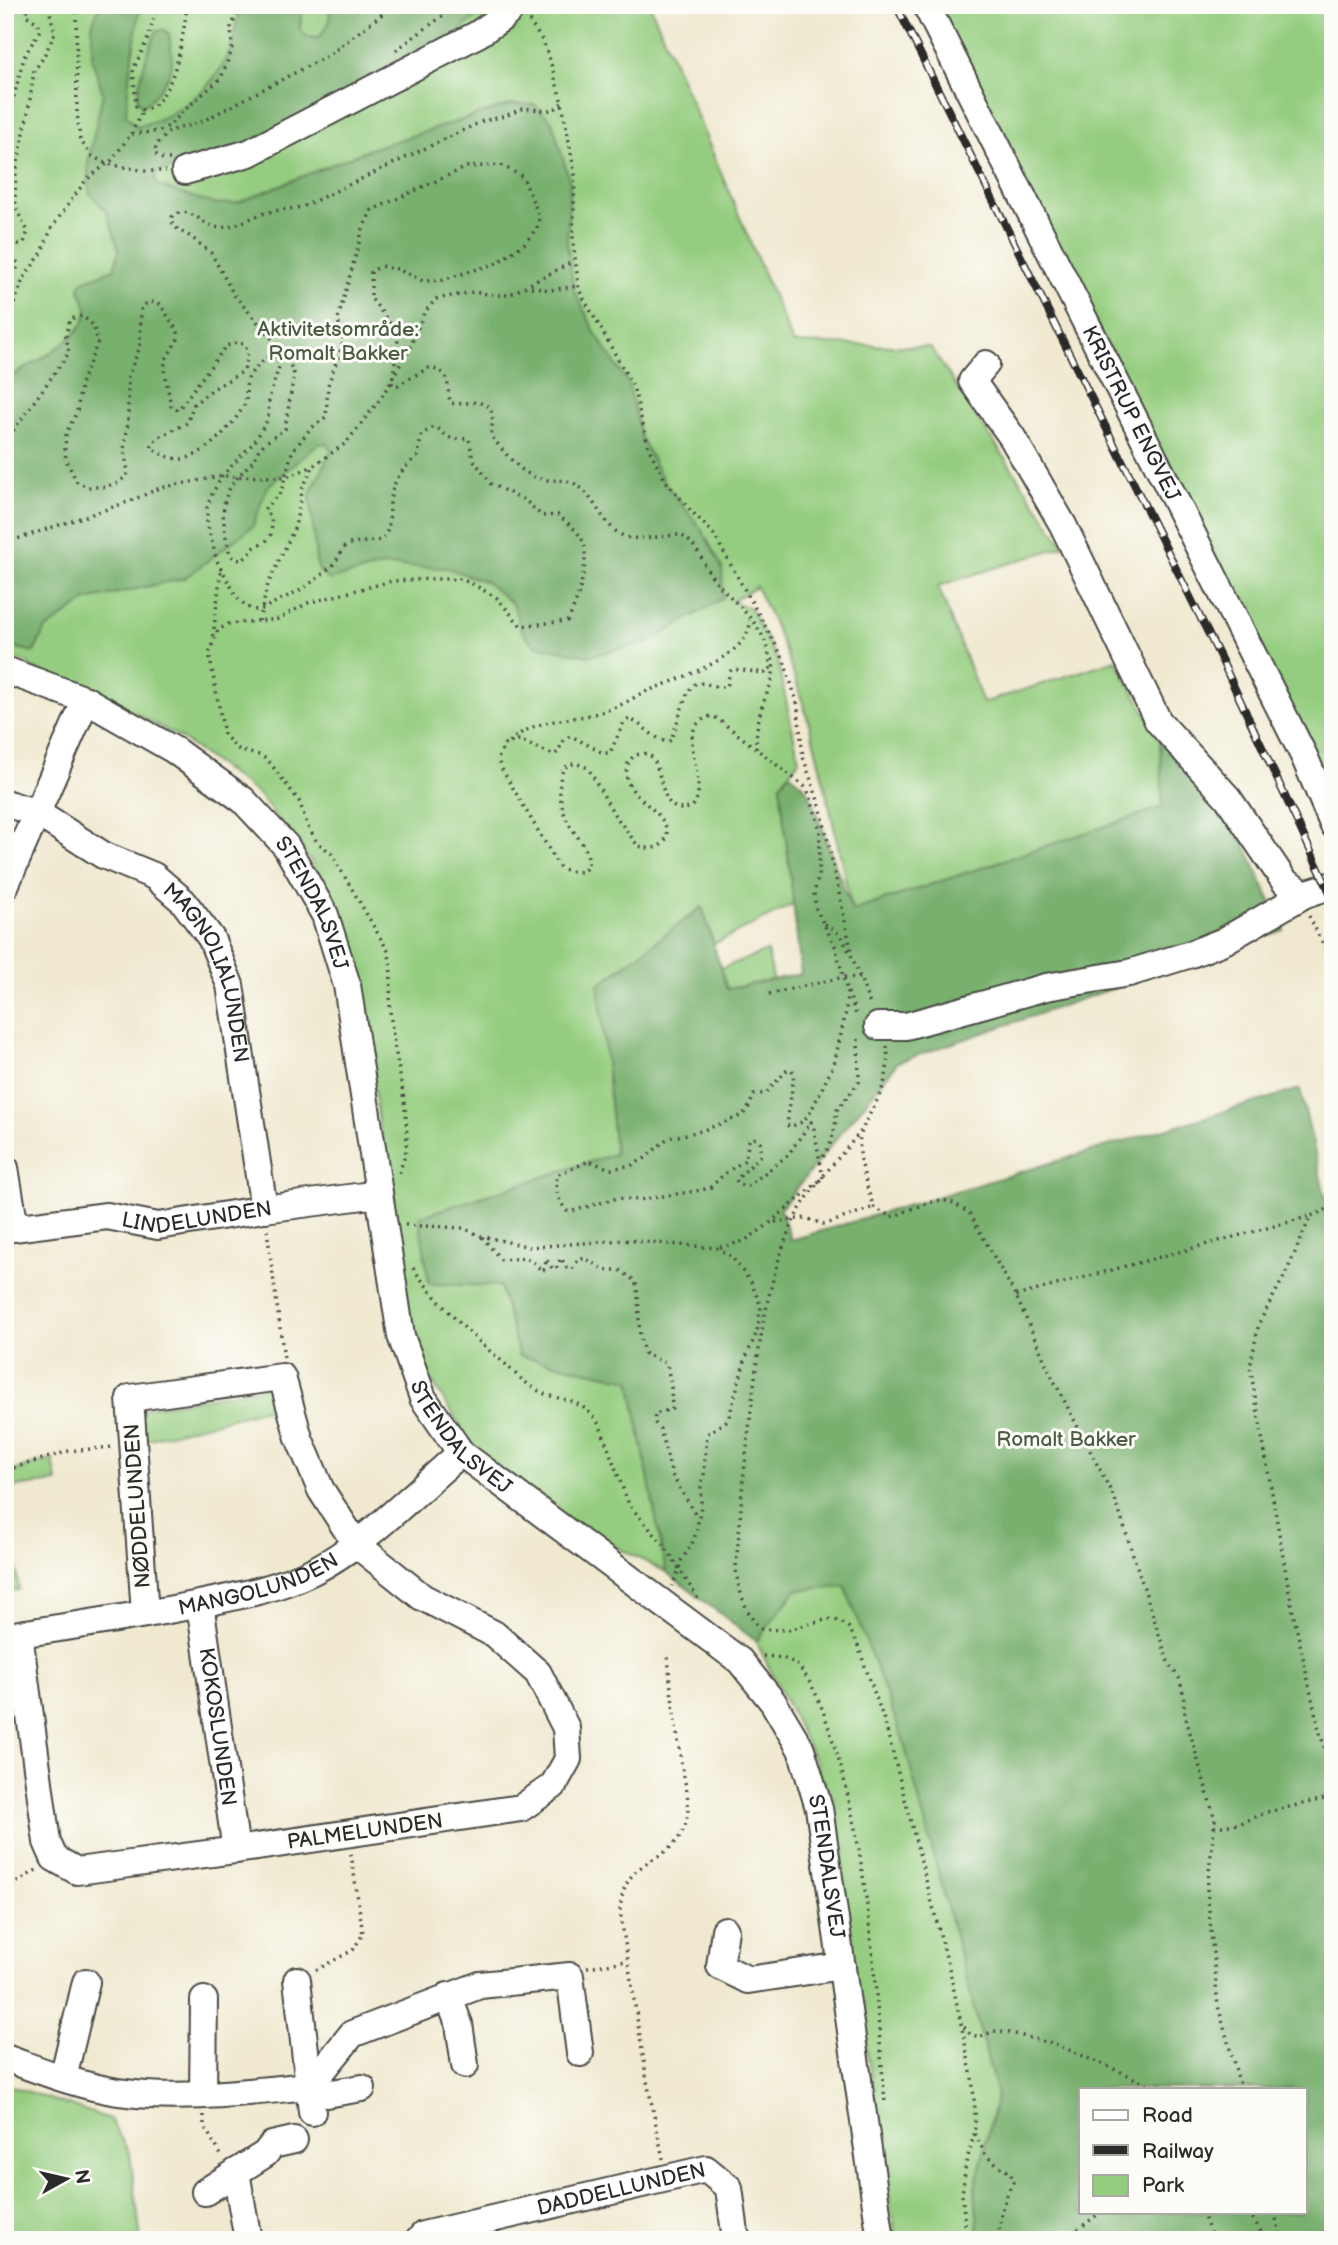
<svg xmlns="http://www.w3.org/2000/svg" width="1338" height="2245" font-family="'Balsamiq Sans',sans-serif">
<rect width="100%" height="100%" fill="#fdfcf7"/>
<filter id="ink" filterUnits="userSpaceOnUse"><feTurbulence type="fractalNoise" baseFrequency=".0143" numOctaves="2"/><feDisplacementMap in="SourceGraphic" scale="14" xChannelSelector="R" yChannelSelector="G"/><feConvolveMatrix kernelMatrix="1 2 1 2 8 2 1 2 1" color-interpolation-filters="sRGB"/></filter>
<filter id="wash" filterUnits="userSpaceOnUse"><feTurbulence type="fractalNoise" baseFrequency=".00686" numOctaves="4" result="noise"/><feDisplacementMap in="SourceGraphic" scale="28" xChannelSelector="R" yChannelSelector="G"/><feGaussianBlur stdDeviation="1.57" result="paint"/><feColorMatrix in="noise" values="0 0 0 0 0 0 0 0 0 0 0 0 0 0 0 0 0 1.4 0 .05"/><feComposite in="paint" operator="in"/></filter>
<g filter="url(#wash)">
<rect width="100%" height="100%" fill="#f0e9d0"/>
<path fill="#95cd80" stroke="#607c56" stroke-width="2" d="M5 5H650L793 343 930 347 1064 546 938 586 983 703 1116 660 1160 738 1163 807 852 911C828 802 809 686 756 587L732 601 750 608 777 659 799 760 780 785 794 904 714 944 702 907 599 985 615 1154 419 1217 500 1286 519 1356 630 1380 666 1572 582 1530 486 1460 466 1435 430 1378 403 1289 358 979 345 932 312 863 258 794 182 739 133 712 28 666V663L5 657Z
M937 5H1333V799Z
M767 951 779 1005 661 991Z
M272 1386 282 1405 138 1442 137 1410Z
M53 1459 57 1482 6 1488 5 1473Z
M5 1496 19 1590 5 1592Z
M845 1585 903 1739 997 2095 975 2189 979 2240H896L843 1895 816 1763 756 1641 796 1590Z
M5 2084 110 2119 130 2154 141 2240H5Z"/>
<path fill="#78b06e" stroke="#526e4c" stroke-width="2" fill-rule="evenodd" d="M100 5H140L129 79 126 115 137 127C147 123 159 120 168 115 196 100 223 76 232 44 238 25 232 21 248 5H299L302 7 300 31 309 37 319 38 330 21 329 5H490L450 39 221 157 156 172 155 180 158 186 214 204 237 203 370 149 512 104 535 105 552 121 570 182 567 243 574 290 596 334 628 383 641 438 664 482 702 530 722 567 723 598 649 642 589 656 535 645 522 632 513 604 486 582 447 568 383 566 329 580 319 571 316 561 310 494 331 451 327 443 318 444 267 487 253 526 185 578 87 600 45 630 34 652 5 645V380C27 367 88 337 87 309 86 302 81 294 79 288L83 281 114 269 119 250 107 212 89 192 88 162 103 93 92 59V25Z
M157 30H165L169 34C173 61 176 68 158 91 153 97 150 102 142 106L137 100C140 75 146 53 157 30Z
M1160 738 1235 823 1284 930 898 1062 780 1209 791 1240 1300 1089 1333 1230V2240H979L975 2189 997 2095 903 1739 845 1586 796 1590 756 1641 666 1572 630 1380 519 1356 500 1286 429 1284 419 1217 615 1154 599 985 702 907 727 989 801 974 780 785 789 773 804 786 810 795 852 911 1163 807ZM1081 2089H1305V2212H1081Z"/>
</g>
<g filter="url(#ink)">
<g fill="none" stroke-linecap="round" stroke-linejoin="round">
<g stroke="#494844" stroke-width="30">
<g id="minor">
<path id="s1" d="M926 5 1304 756 1333 824"/>
<path d="M185 171 249 153 478 34 503 17 515 5"/>
<path d="M986 364 972 381 1012 437 1063 525 1158 721 1228 798 1285 882 1305 894 1333 885"/>
<path id="s2" d="M5 670 86 700 174 750 243 800 286 846 325 915 347 985 401 1336 423 1398 461 1453 740 1661 773 1702 801 1749 819 1808 881 2240"/>
<path id="s3" d="M5 803 37 813 103 855 154 876 183 901 211 938 230 985 264 1209"/>
<path d="M5 886 86 700"/>
<path d="M878 1026H906L1046 987 1129 973 1191 954 1224 941 1305 894"/>
<path d="M5 1168 15 1228"/>
<path id="s4" d="M5 1229 107 1216 158 1226 264 1209 379 1194"/>
<path id="s5" d="M200 1604 236 1850"/>
<path id="s6" d="M145 1614 130 1398 282 1377 299 1438 321 1490 356 1544 422 1597 494 1634 538 1673 566 1728 568 1759 553 1786 521 1808 236 1850 77 1871 54 1858 47 1842 19 1634C84 1624 149 1615 214 1601 247 1594 280 1587 311 1572 363 1547 416 1491 461 1453"/>
<path d="M725 1930 720 1966 748 1980 842 1966"/>
<path d="M297 1980 312 2112"/>
<path d="M448 1996 459 2024 465 2065"/>
<path d="M5 2058C42 2071 79 2086 118 2092 182 2101 246 2092 310 2086L352 2034 480 1985 570 1976 580 2053"/>
<path d="M63 2078 86 1982"/>
<path d="M310 2086 326 2094 362 2088"/>
<path d="M203 2095 204 2000"/>
<path d="M236 2172 248 2240"/>
<path d="M205 2192 265 2154 272 2145 294 2140"/>
<path id="s7" d="M419 2240 423 2235 706 2169 729 2188 736 2240"/>
</g>
</g>
<path stroke="#494844" stroke-width="3.5" stroke-dasharray="2 5" stroke-linecap="butt" d="M76 5 77 112 80 140 92 156 107 164 146 171H166
M158 5 148 38 133 70 136 106 143 110C175 104 184 32 187 5
M529 21 542 40 548 53 562 103 575 175 573 241 579 290 633 386 649 449 665 480 692 512 713 533 783 658 797 702 803 757 821 809 852 954
M396 50 444 15 450 5
M562 103 556 108 547 111 524 108 505 116 483 121 302 207C291 209 281 209 270 212 251 215 231 233 212 226 198 220 187 205 172 217V222L178 230 191 237 211 253 234 295 286 355 294 374 285 429C277 435 266 441 259 449 256 454 255 459 251 463 223 490 219 504 227 542 229 553 231 560 243 560L255 547 267 540 271 534 272 522 265 508 281 492 292 452 310 429 326 417 328 385 343 343 338 319 363 228 372 210 467 167 501 165 523 177 537 211 539 221 537 228 524 244 497 263 442 280 423 281 397 269 380 266 371 272V298L395 330 398 340 392 384 398 385 428 368C456 372 444 387 451 403 466 406 477 397 490 408 496 423 489 429 492 437 506 454 523 478 547 480 561 481 570 478 582 489 597 503 606 530 626 537 639 541 665 535 680 535L686 538C699 549 704 566 714 579 738 608 771 628 770 669L765 673 733 669C727 672 730 680 727 686 717 689 707 682 696 683L688 691 671 740 668 742C653 739 643 724 629 719L624 722 610 753H603L571 736C560 739 562 750 554 755L519 740 504 745 498 759 500 766 560 868C570 872 591 877 588 858 586 845 575 835 569 824 561 811 555 780 565 767L575 763 588 768 614 814 638 846C648 848 657 851 665 841 667 835 668 831 665 825 656 804 618 793 628 764 630 759 634 755 640 754 669 747 651 822 692 807 714 782 668 727 712 716L718 719 804 786 810 795 820 830 819 875 814 893 816 909 835 946 847 990 846 1012 834 1064 809 1115 800 1123 790 1127 787 1125 794 1074 792 1070H787L766 1093 754 1095 747 1111 738 1117 701 1131 668 1138 644 1159 632 1165 611 1169 589 1161 557 1175C555 1190 557 1199 567 1211H573L617 1198 639 1200 702 1190 711 1187 724 1174 745 1160 749 1140 756 1138 760 1142V1156L736 1180 739 1185 748 1186 788 1155 811 1122 814 1129 823 1178 765 1227 744 1241 717 1248
M5 131 24 57 40 30 38 23 26 15V12L30 5
M131 134 143 110
M170 159H163L155 154 156 145 170 131 201 122 329 55 394 5
M5 229 11 241 18 244 24 243 28 231 17 211 15 198 16 172 28 113 34 71 43 58 55 33 48 5
M5 254 12 256 18 263C17 272 14 276 5 277
M531 287 550 290 578 286
M5 330 23 279 41 254 52 227 86 180 112 160 131 134 159 131 169 126 187 108 221 78 232 50 231 26 243 5
M5 442 69 353 66 336 70 319 82 316 93 325 98 342 81 384 77 412 66 433 65 449 66 460 77 482 88 487H104L117 483 126 477 128 472 124 449 128 423V376L140 347 141 310 146 304 153 302 160 304 178 332V339L166 359 164 368 171 406 178 410 226 346 235 343 244 344 248 351 244 371 213 389 194 404 187 423 157 438 151 447C157 453 171 459 181 459 202 459 237 422 245 403 248 395 244 385 249 377 253 369 262 363 268 357H275L280 364 269 399 268 419 255 441 222 476 211 496 207 508V523L217 561 237 597 246 606 253 610 262 609 304 588 319 577 335 563 343 548 350 544 382 540C391 529 389 517 390 503 392 482 402 468 418 456L421 436C439 419 438 433 451 438 456 440 464 438 469 439L473 459 491 484 526 501 542 516 558 515C568 523 581 533 584 545 589 562 577 607 567 621L521 626 497 598 471 583 459 579H432L392 581 308 603 278 619 229 624 218 630 209 653 224 734 234 746 241 751 259 755 267 759 299 801 308 827 317 842 331 853 388 951C394 974 388 996 391 1020 395 1061 410 1108 406 1149 405 1157 401 1166 399 1175
M5 543 128 502 160 488 222 476 287 477 313 466 346 443 381 398 409 349 424 313 436 299 473 292 496 295H509L574 261
M259 621 268 584 295 527 303 487 313 467
M213 636 221 570
M509 742C536 719 557 722 590 715 608 711 625 704 640 694 670 681 752 658 750 620
M756 749C756 737 757 725 760 714 764 695 778 678 772 658
M1309 916 1333 964
M825 924 840 934 853 959 871 1007
M848 992 857 1017
M769 994 844 977 861 978
M887 1046C889 1061 887 1079 880 1094 874 1109 863 1122 860 1138 857 1153 868 1193 874 1207L891 1217 931 1202 942 1200 954 1203 970 1214 1016 1296 1051 1375 1115 1499 1168 1662 1179 1678 1183 1692 1185 1715 1215 1820 1207 1889 1218 2006 1241 2089
M861 1131C840 1157 809 1189 794 1220 759 1294 753 1401 743 1481 741 1503 740 1524 738 1545 737 1556 735 1566 737 1577 740 1594 748 1619 762 1629L788 1630 828 1619 839 1621 848 1627 856 1640 885 1723 951 1976 972 2077 975 2109V2132L966 2163 962 2195 967 2240
M820 1163 831 1142 835 1127 837 1110 859 1082 858 1035
M1333 1207 1311 1216 1286 1273 1259 1323 1250 1367 1292 1608 1319 1730 1333 1774
M775 1222 806 1218 823 1224 829 1223 874 1207
M405 1225 463 1228 481 1236 530 1247 623 1240 717 1248 731 1256 751 1282 761 1307 757 1332 746 1357 728 1420 707 1434 704 1475 701 1485V1506L696 1533 691 1546 680 1562 679 1570 672 1586
M267 1230 284 1358
M482 1237 501 1260 525 1258 533 1262 542 1271 545 1269 546 1259 552 1268 556 1269 561 1258 567 1268H573L578 1260 585 1258 605 1270H620L635 1281C642 1305 635 1330 645 1354L667 1364 671 1387 672 1409 655 1414 654 1422 660 1429 672 1475 697 1517
M413 1268C438 1304 469 1334 503 1362 512 1370 521 1380 532 1387 558 1405 579 1392 600 1426L629 1505 664 1545 700 1602
M1016 1296 1311 1216
M7 1470 69 1451 113 1447
M763 1656C775 1657 789 1657 798 1666 815 1685 825 1715 832 1738 870 1856 874 1980 885 2102
M1214 1827 1239 1824 1267 1812 1333 1797
M5 1890 38 1869
M587 1967 627 1961
M316 1970 353 1950 363 1934 351 1853
M964 2027 970 2034 979 2037 994 2031 1011 2033 1057 2045 1128 2075 1155 2089
M204 2115V2126L221 2155
M975 2134 986 2156 1011 2174 1013 2182C1003 2201 1000 2219 998 2240
M663 2159 647 2081 620 1911C623 1855 669 1865 683 1830 686 1824 688 1815 688 1809 689 1794 683 1776 681 1761 676 1725 670 1690 668 1654
M1202 2212 1213 2240
M1249 2212 1266 2240
M1274 2212 1282 2240
M1052 2240 1076 2231 1101 2212"/>
<use href="#minor" stroke="#fff" stroke-width="26"/>
<g stroke="#2b2b2b" stroke-width="8">
<path id="rail" d="M896 5 1221 659 1333 899"/>
</g>
<use href="#rail" stroke="#fdfcf7" stroke-width="5" stroke-dasharray="16" stroke-linecap="butt"/>
</g>
</g>
<g text-anchor="middle" stroke-width="6" stroke-linejoin="round" paint-order="stroke">
<g font-size="21" fill="#4b5c44" stroke="#fdfcf7">
<text x="338" y="336">Aktivitetsområde:<tspan x="338" dy="24">Romalt Bakker</tspan></text>
<text x="1066" y="1446">Romalt Bakker</text>
</g>
<g font-size="21" fill="#2b2b2b" stroke="#fdfcf7">
<text dy="7" stroke="none"><textPath href="#s1" startOffset="457">KRISTRUP ENGVEJ</textPath></text>
<text dy="7" stroke="none"><textPath href="#s2" startOffset="399">STENDALSVEJ</textPath></text>
<text dy="7" stroke="none"><textPath href="#s3" startOffset="282">MAGNOLIALUNDEN</textPath></text>
<text dy="7" stroke="none"><textPath href="#s4" startOffset="194">LINDELUNDEN</textPath></text>
<text dy="7" stroke="none"><textPath href="#s2" startOffset="964">STENDALSVEJ</textPath></text>
<text transform="translate(137 1506) rotate(-94)" y="7">NØDDELUNDEN</text>
<text dy="7" stroke="none"><textPath href="#s6" startOffset="1888">MANGOLUNDEN</textPath></text>
<text dy="7" stroke="none"><textPath href="#s5" startOffset="124">KOKOSLUNDEN</textPath></text>
<text transform="translate(365 1831) rotate(-8)" y="7">PALMELUNDEN</text>
<text dy="7" stroke="none"><textPath href="#s2" startOffset="1552">STENDALSVEJ</textPath></text>
<text dy="7" stroke="none"><textPath href="#s7" startOffset="210">DADDELLUNDEN</textPath></text>
</g>
</g>
<rect width="1338" height="2245" fill="none" stroke="#fdfcf7" stroke-width="28"/>
<rect x="1079" y="2088" width="228" height="126" fill="#fdfcf7" stroke="#a9a8a5" stroke-width="2"/>
<rect x="1093" y="2110" width="35" height="10" fill="#ffffff" stroke="#a9a8a5" stroke-width="2"/>
<text x="1142" y="2122" font-size="21" fill="#2b2b2b">Road</text>
<rect x="1093" y="2145" width="35" height="10" fill="#2b2b2b" stroke="#a9a8a5" stroke-width="2"/>
<text x="1142" y="2158" font-size="21" fill="#2b2b2b">Railway</text>
<rect x="1093" y="2175" width="35" height="21" fill="#95cd80" stroke="#a9a8a5" stroke-width="2"/>
<text x="1142" y="2192" font-size="21" fill="#2b2b2b">Park</text>
<g transform="translate(66 2179) rotate(82)" stroke="#fdfcf7" stroke-width="5" paint-order="stroke">
<path d="M0-5L12 26L0 18L-12 26Z" fill="#2b2b2b"/>
<text y="-10" font-size="19" font-weight="bold" text-anchor="middle" fill="#2b2b2b">N</text>
</g>
</svg>
